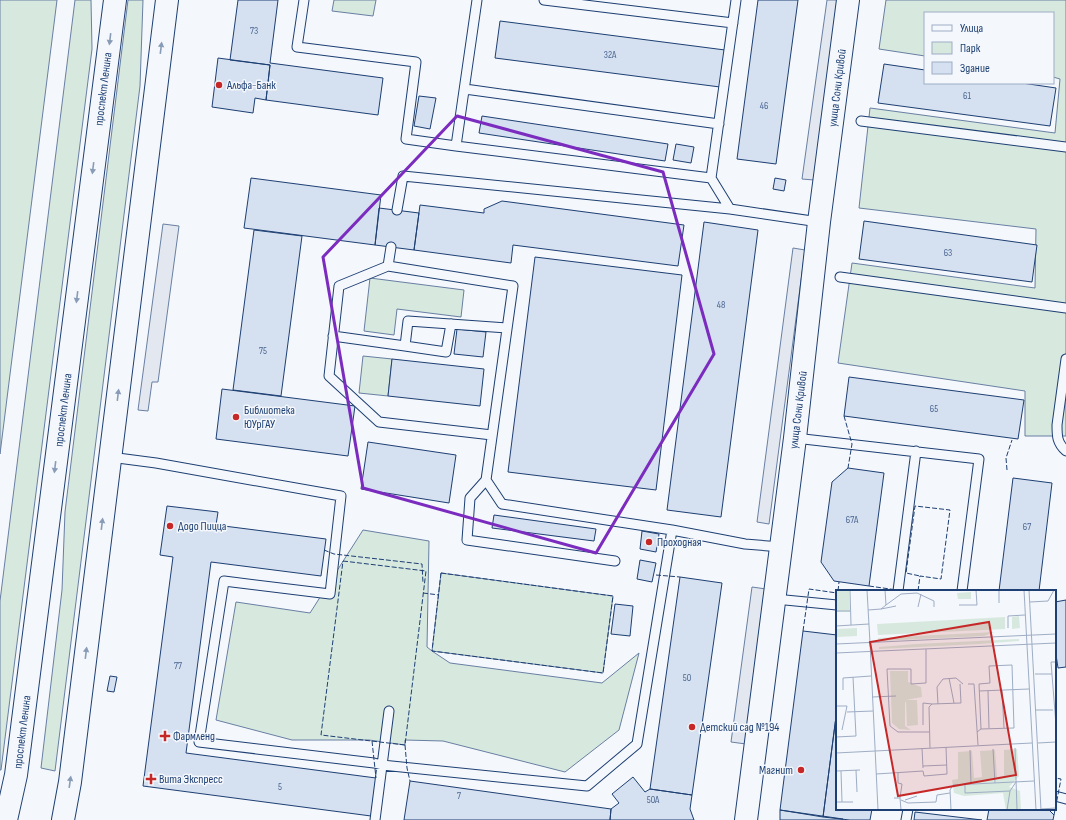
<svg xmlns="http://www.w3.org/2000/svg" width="1066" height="820" font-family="'Sofia Sans Condensed',sans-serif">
<rect width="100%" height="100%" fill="#f4f7fb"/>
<path fill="#d7e8df" stroke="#687fa3" d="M0 0H57L0 454Z
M75 0H91L92 49 1 770H0V601Z
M128 0H143L140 86 55 771 41 768 62 590 65 512Z
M334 0H376L373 16 332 11Z
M886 0H1066V436H1025V391L838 363 852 263 1035 288 1036 229 859 208 870 108 1055 133 1060 79 1053 77V13H925V56L879 49Z
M370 278 464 290 461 317 397 309 394 335 364 331Z
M363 356 392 359 388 396 359 393Z
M363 530 429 541 427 647 432 651 441 573 613 596 603 673 432 651 450 663 602 683 639 653 619 730 565 772 443 741 405 740V745L369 740H292L216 720 236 602 310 613Z"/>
<path fill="#e3e8f0" stroke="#687fa3" d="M827 0H839L814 180 802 179Z
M163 224 179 226 158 382H152L148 411 138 410Z
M793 248 805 250 769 524 757 522Z
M752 587 766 589 746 744 731 742Z"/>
<path fill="#d5e0f0" stroke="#1d3f73" d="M238 0H278L270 63 383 78 378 115 266 100 270 65 230 60Z
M758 0H798L776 164 737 159Z
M500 21 725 50 720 87 495 58Z
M218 58 270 65 266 100 255 98 253 113 212 107Z
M884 64 925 70V83H1022L1056 88 1050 126 878 103Z
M419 96 436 98 430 129 414 126Z
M482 116 668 144 665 161 479 133Z
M676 144 694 147 691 163 673 160Z
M251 178 381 195 375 245 244 228Z
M775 178 786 180 784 191 773 189Z
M502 201 684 225 678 266 513 245 511 263 414 250 420 205 484 213V209Z
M379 208 419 213 414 250 375 245Z
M864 221 1037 245 1032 282 859 259Z
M704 222 758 230 721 517 667 510Z
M254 230 302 236 281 396 233 390Z
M535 257 682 275 656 490 508 472Z
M457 329 486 332 483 357 454 354Z
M392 359 484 369 480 406 388 396Z
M849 377 1024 400 1018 439 844 416Z
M222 389 355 406 348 456 216 439Z
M368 442 456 455 449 503 361 489Z
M848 468 884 473 869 586 834 581 821 562 832 482Z
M1013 478 1052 483 1039 591H999Z
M167 506 218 512 216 525 326 539 321 576 211 562 186 753 376 778 371 816 143 786 173 557 160 555Z
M494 515 596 529 594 541 492 528Z
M642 531 659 534 656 552 640 549Z
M640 560 656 563 652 582 637 579Z
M680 577 722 583 692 795 650 789Z
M1066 600V667L1058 668 1055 648V602Z
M615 604 633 606 630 636 611 634Z
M803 631 837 635V709L823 817 780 810Z
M110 676 117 677 114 692 107 691Z
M837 709V809H872L870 820H850L823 817Z
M633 777 645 792 650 789 692 795 690 809 694 820H610L611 809 619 803 612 794Z
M410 781 611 809 610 820H404Z
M989 809H1048L1054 815 1053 820H987Z
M780 810 843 819V820H780Z
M915 812 982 820H914Z"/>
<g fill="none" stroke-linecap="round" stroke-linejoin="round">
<g stroke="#1d3f73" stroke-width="11">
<path id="service" d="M304 0 297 47 416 62 406 139 456 146 711 178 730 209
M544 0 733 23
M465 89 719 124
M861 121 1066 147
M456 146 477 0
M711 178 736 0
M397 210 403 176 730 209 819 222
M391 247 388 266 339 286 329 376 379 422 492 435
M388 266 513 286 486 480 502 504 672 530 745 544 781 547
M840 277 1066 308
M333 336 405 346 408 321 507 328
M405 346 446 352 451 324
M1066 359 1057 425C1057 436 1057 443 1066 451
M795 438 979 459 962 591
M110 457 156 463 341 496 330 594 224 581 199 742 374 763 382 765 587 786 637 744 672 530
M486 480 470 498 467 540 615 561
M898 591 916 451
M775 599 837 605
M1055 796 1066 799
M375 820 389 711
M906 820 908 809"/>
</g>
<g stroke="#1d3f73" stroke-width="24">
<path id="tertiary" d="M746 820 795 438 819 222 848 0"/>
</g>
<g stroke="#1d3f73" stroke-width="24">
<path id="secondary" d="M6 820 16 775 115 0
M63 820 70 782 167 0"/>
</g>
<use href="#service" stroke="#f4f7fb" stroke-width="9"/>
<use href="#tertiary" stroke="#f4f7fb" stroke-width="22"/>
<use href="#secondary" stroke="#f4f7fb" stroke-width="22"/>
<path stroke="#1d3f73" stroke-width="1" stroke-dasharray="5 2" stroke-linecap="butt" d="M844 416 852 444 848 468
M1007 470 1006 458 1012 440
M324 550 334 554 422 564 423 583
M343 561 426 571 405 745 321 735Z
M441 573 613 596 603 673 432 651Z
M656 575 680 577
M869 586 897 590
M838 591 839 582
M918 591 920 576 941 579 950 510 915 506 906 573 920 576
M423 593 439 595
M803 631 809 589 837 593
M372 741 376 778
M405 745 407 768 410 781
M1054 815 1061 779 1055 778"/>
</g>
<defs><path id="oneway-solid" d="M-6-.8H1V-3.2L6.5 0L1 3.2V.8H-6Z"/></defs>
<g fill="#889bb7">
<use href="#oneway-solid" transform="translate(110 39) rotate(97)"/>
<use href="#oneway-solid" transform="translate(161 48) rotate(-83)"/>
<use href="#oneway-solid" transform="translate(93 168) rotate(97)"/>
<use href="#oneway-solid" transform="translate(77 297) rotate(97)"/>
<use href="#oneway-solid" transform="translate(118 395) rotate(-83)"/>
<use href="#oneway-solid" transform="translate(55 467) rotate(97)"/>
<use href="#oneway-solid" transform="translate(102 524) rotate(-83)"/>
<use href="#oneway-solid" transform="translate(86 653) rotate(-83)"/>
<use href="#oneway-solid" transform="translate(70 782) rotate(-82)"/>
</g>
<path fill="none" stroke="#7b2cbf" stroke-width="3" stroke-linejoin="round" d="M457 116 663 172 714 354 596 553 363 488 323 257Z"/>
<g fill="#c62828" stroke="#f4f7fb" stroke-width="1.5">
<circle cx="219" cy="85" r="4"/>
<circle cx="236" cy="417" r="4"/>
<circle cx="170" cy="526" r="4"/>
<circle cx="649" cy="542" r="4"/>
<circle cx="692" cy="727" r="4"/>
<path d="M163 730h4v4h4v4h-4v4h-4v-4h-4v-4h4z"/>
<circle cx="801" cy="770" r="4"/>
<path d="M149 773h4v4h4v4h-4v4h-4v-4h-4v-4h4z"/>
</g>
<g text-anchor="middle" stroke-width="3" stroke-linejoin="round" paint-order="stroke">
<g font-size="10" fill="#4b6792">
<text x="254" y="34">73</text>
<text x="610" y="58">32А</text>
<text x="967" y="99">61</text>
<text x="764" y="109">46</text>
<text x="948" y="256">63</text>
<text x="721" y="308">48</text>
<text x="263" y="354">75</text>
<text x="934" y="412">65</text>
<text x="852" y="523">67А</text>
<text x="1027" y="530">67</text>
<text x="178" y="669">77</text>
<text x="687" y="681">50</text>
<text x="280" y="790">5</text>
<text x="459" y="799">7</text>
<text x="653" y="803">50А</text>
</g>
<g font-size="12" fill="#1d3f73" stroke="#f4f7fb" text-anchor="start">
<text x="227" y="89">Альфа-Банк</text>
<text x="244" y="414">Библиотека<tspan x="244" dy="14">ЮУрГАУ</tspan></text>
<text x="178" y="530">Додо Пицца</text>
<text x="657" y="546">Проходная</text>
<text x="700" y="731">Детский сад №194</text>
<text x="173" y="740">Фармленд</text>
<text x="793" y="774" text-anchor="end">Магнит</text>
<text x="159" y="783">Вита Экспресс</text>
</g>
<g font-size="12" fill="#1d3f73" stroke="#f4f7fb">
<text transform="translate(837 88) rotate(-83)" y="4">улица Сони Кривой</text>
<text transform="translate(103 89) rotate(-83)" y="4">проспект Ленина</text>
<text transform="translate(63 410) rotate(-83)" y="4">проспект Ленина</text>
<text transform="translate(798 410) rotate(-83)" y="4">улица Сони Кривой</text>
<text transform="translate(22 732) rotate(-83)" y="4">проспект Ленина</text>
</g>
</g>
<g transform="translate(836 590)">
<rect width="220" height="220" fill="#f4f7fb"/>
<path d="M0 0H13L14 22H0ZM135 2V9H122L121 3ZM183 26 184 38 176 39V27ZM169 27V39L42 45 41 34ZM21 38V46L0 47V39ZM159 42 148 46 42 51V48ZM183 49V51L144 54 43 59V57L80 54ZM54 81H72V92L85 97 86 107 70 110H81L82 135 71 136 70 111 69 113V136L75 140 63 139 56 133ZM181 159 183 186 173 197 184 201 185 220H170L167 203 128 206 118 203 116 190 122 189V162L136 161 138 188 146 187 144 161 159 160 161 187 168 186V160Z" fill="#d7e8df"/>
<path fill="none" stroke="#9eadc5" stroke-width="1" d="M14 0 15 35M31 0 34 53M163 0V13M188 0 200 220M193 0 205 220M194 12 212 11 218 0M50 15 65 4 81 3 98 11V17M123 15H141L140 0M82 17 85 4M45 19 60 16M32 20 45 19 50 15 49 0M0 21H14M0 36 33 34M172 38V26L189 25M34 53 42 220M0 54 220 44M90 59V93L75 94V79H51L54 136 62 142H93M0 63 220 53M220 72H215L220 135M199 84H216M113 88 118 113M132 94H138L142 155M7 100V88L35 86M166 100 168 138M143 101 193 99M152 101 153 138M36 107 60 106M102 114 101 97 107 89 120 88 127 94M0 116H11L6 140M200 120H217M11 122 37 121M87 135V113L96 114M141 142 145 139 143 94 154 93 153 76 176 75 178 138 145 139M0 147 20 146 17 87M202 153 220 152M86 158 87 178M94 158 93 117 96 114 125 113 124 94M179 158 181 220M157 159 159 193M134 160 135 194M220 160V186M0 163 196 153M87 176 111 175M20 180 21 202M0 181 24 180M5 181 6 212M62 183V193L66 194 64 208M40 184 87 181 88 186 111 184 110 157M129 194V203L174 201M58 208H64L65 220M65 210 72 213 100 212 101 205 114 203M69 210 81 206M0 212H17M205 219 220 218M115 220 114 200 117 195 198 191M171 220 174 201 180 192"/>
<path fill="#c62828" fill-opacity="0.15" stroke="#c62828" stroke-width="2" d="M153 32 180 185 62 206 34 52Z"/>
<rect width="220" height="220" fill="none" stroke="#1d3f73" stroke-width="2"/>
</g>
<rect x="924" y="12" width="130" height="72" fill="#f4f7fb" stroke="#9eadc5"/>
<rect x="932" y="25" width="20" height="6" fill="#f4f7fb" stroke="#9eadc5"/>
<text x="960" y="32" font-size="12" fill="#1d3f73">Улица</text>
<rect x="932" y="42" width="20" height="12" fill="#d7e8df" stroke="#9eadc5"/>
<text x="960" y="52" font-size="12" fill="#1d3f73">Парк</text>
<rect x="932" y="62" width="20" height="12" fill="#d5e0f0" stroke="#9eadc5"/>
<text x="960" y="72" font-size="12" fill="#1d3f73">Здание</text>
</svg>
